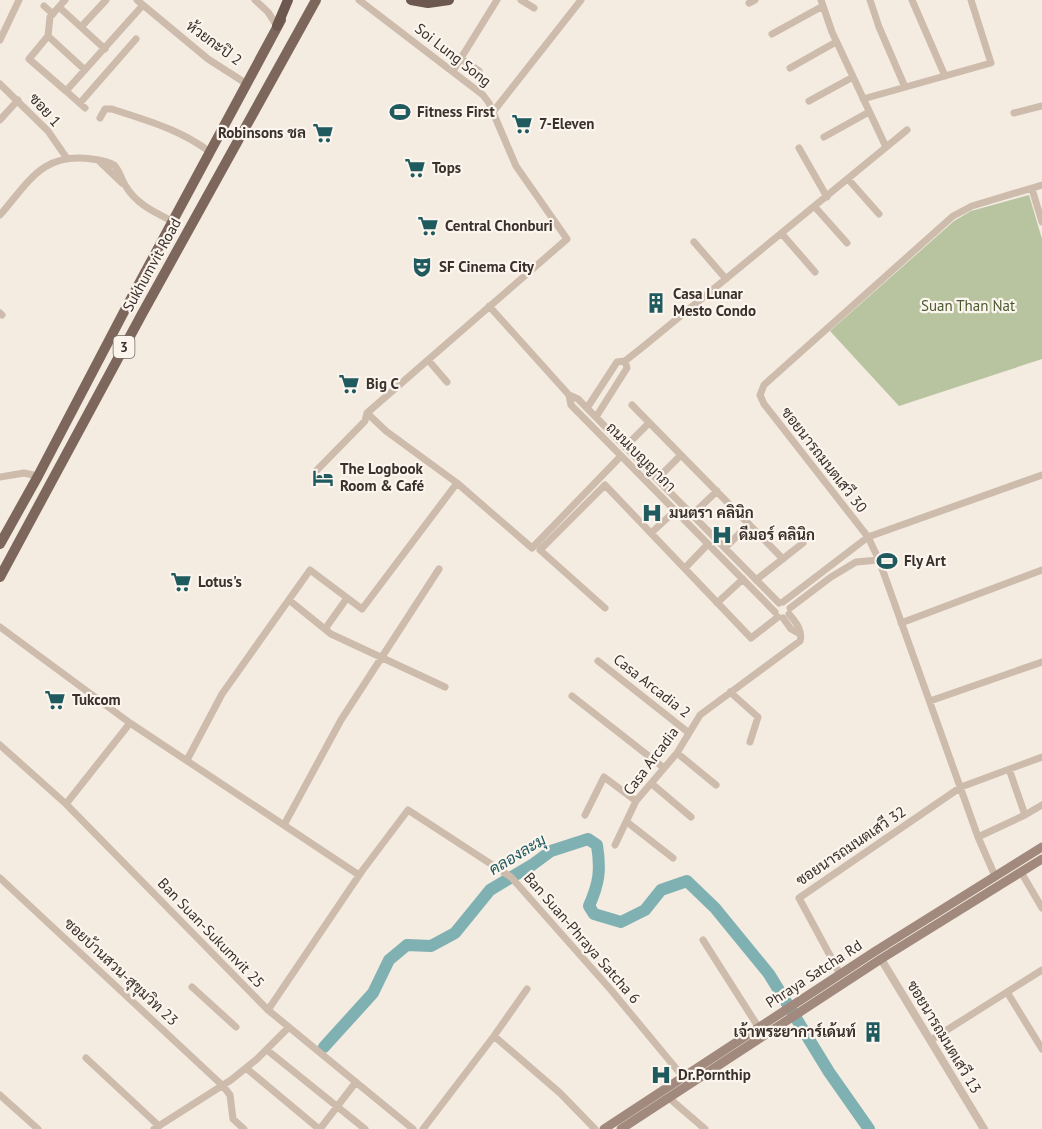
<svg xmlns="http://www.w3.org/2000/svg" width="1042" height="1129" font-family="'PT Sans',Sarabun,sans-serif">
<rect width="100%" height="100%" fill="#f4ebe1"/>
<path fill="#b8c4a0" d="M1029 195 1042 239V359L899 406 830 331 954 221 971 211Z"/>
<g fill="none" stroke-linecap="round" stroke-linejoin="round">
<path stroke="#7fb0b2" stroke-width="12" d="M324 1047 373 993 389 960 407 945 431 946 455 933 490 890 532 865 551 851 588 839 597 845C601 871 599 883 589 906L594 914 621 922 645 910 661 890 687 881 715 908 769 974 829 1072 869 1129"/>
<path stroke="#cdbbac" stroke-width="7" d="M65 0 50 17 48 36 29 59 66 91 143 5
M137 0 208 59 247 84
M255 0 268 12 277 26
M521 0 534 8
M821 0 832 32 886 147
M870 0 879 27 905 87
M912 0 945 76
M749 3 755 0
M44 6 53 14
M59 7 105 49
M81 27 106 0
M772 34 823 6
M48 36 85 70
M0 40 19 0
M461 59 479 71
M790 68 836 42
M453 71 497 0
M0 84 48 131 66 157
M66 91 85 108
M863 99 991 63 971 0
M809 101 853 77
M80 103 136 39
M493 112 581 0
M1014 113 1042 106
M100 118 105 109H112C148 121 179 129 210 152
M0 120 18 100
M824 137 869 112
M799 148 827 197
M100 162 122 183
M848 179 879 214
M1032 189 1042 222
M815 207 847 243
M0 215C29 182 42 152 92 159 99 160 108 161 114 165 120 171 121 179 125 185 136 204 154 212 172 221
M782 234 815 272
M694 242 726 279
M489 306 569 395 578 399 779 603
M0 313 2 315
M429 361 447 382
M569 395 571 405 775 612
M632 405 783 559
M587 408 617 362 625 361 644 346 907 130
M367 413 386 431 457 483 532 548 621 456
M596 417 627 368 625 361
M625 447 649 423
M316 471 365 421 367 413 567 239 516 166 489 103 483 95 359 0
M0 477 24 473 38 476
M657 479 681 455
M692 515 717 491
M651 533 675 511
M725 548 749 524
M685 568 708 544
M756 580 803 543
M289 600 331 634 445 687
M783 602 868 537 1042 475
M717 603 743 579
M605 608 540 550 605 485 751 638 778 617
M790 608 831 577 856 562 879 560
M783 618 791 629 800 634
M901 623 1042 570
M0 627 130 723 359 875
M325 629 347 598
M598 661 689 733
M730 692 758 717 750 742
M572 696 664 768
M930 701 1042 662
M0 745 66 804 268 1010 413 1129
M677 753 716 785
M187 760 222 694 310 570 362 609 457 483
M1009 769 1025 815
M652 784 691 817
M66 804 130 723
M585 815 604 777 636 801
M627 822 673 858
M284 825 341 720 439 569
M978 837 1025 815 1042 805
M615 845 636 801 677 753 700 715 800 641C803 631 796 622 789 614
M1021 872 1042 908
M995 876 978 837 879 560 868 537 764 404 760 395 764 385 953 216 972 206 1042 185
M0 878 223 1086 230 1095 233 1119 244 1129
M703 940 759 1028
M840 974 799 898 961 787 1042 757
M192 987 236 1027
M1007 992 1042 1049
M268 1010 362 871 408 810 511 877 611 990 684 1078
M494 1036 560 1093 595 1129
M931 1040 1042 970
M267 1050 365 1129
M86 1058 159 1126
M246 1068 319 1129
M0 1095 38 1129
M669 1098 705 1129
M154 1129 231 1080 257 1059 289 1027
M320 1129 356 1082
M423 1129 494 1036 527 989"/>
<path stroke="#cdbbac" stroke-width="8" d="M881 959 984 1129"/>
<path stroke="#a18a7d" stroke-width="9" d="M604 1129 874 952 1042 847
M621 1129 881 959 1042 859"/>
<path stroke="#7d675c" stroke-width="10" d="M0 544 38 476 127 306 281 20
M0 577 142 314 316 0"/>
<path stroke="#6c584f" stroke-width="10" d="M411 0 428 3 449 0
M277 26 288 0"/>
</g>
<defs>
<g id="stadium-bare" transform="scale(1.62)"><path d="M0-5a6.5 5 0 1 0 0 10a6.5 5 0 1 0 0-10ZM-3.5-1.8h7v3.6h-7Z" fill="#1f5a5e" stroke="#fbf5ee" stroke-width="2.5" paint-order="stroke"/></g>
<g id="supermarket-bare" transform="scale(1.62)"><path d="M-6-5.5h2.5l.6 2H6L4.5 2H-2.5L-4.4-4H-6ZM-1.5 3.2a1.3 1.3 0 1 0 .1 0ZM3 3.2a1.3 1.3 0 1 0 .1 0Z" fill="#1f5a5e" stroke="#fbf5ee" stroke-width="2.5" paint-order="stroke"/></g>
<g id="theatre-bare" transform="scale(1.62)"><path d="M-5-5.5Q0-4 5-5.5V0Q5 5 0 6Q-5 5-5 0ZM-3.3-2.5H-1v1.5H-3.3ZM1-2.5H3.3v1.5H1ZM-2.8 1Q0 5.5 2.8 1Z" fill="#1f5a5e" stroke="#fbf5ee" stroke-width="2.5" paint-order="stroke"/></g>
<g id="building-bare" transform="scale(1.62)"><path d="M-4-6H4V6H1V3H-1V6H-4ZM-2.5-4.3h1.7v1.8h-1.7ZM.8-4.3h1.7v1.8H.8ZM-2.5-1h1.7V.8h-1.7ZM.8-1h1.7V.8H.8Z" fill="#1f5a5e" stroke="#fbf5ee" stroke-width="2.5" paint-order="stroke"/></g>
<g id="hotel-bare" transform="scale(1.62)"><path d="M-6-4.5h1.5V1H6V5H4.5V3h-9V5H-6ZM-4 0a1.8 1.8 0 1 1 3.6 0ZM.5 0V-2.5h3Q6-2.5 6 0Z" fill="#1f5a5e" stroke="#fbf5ee" stroke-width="2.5" paint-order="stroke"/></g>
<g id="hospital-bare" transform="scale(1.62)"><path d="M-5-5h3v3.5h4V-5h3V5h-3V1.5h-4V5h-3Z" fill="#1f5a5e" stroke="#fbf5ee" stroke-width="2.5" paint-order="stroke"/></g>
</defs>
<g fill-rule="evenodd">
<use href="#stadium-bare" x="400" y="112"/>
<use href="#supermarket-bare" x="522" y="124"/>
<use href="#supermarket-bare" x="323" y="133"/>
<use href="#supermarket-bare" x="415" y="168"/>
<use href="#supermarket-bare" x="428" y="226"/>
<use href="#theatre-bare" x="422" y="267"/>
<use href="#building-bare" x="656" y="303"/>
<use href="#supermarket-bare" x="349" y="384"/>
<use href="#hotel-bare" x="323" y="478"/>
<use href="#hospital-bare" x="652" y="513"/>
<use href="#hospital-bare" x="722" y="535"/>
<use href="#stadium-bare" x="887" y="561"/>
<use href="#supermarket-bare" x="181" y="582"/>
<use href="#supermarket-bare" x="55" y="700"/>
<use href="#building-bare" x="873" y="1032"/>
<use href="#hospital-bare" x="661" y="1075"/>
</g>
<g text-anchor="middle" stroke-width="4.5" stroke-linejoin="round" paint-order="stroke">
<rect fill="#fbf5ee" stroke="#756b66" stroke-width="1.5" x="113.5" y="336" width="21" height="22" rx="4.5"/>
<g font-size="14" font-weight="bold" fill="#3b302b">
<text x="124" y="352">3</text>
</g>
<g font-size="15" fill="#3b302b" stroke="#fbf5ee">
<text transform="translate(214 43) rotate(36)" y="5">ห้วยกะปิ 2</text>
<text transform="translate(453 55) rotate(38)" y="5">Soi Lung Song</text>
<text transform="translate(45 110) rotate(48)" y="5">ซอย 1</text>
<text transform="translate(152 265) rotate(-61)" y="5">Sukhumvit Road</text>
<text transform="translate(641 457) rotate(45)" y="5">ถนนเบญญาภา</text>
<text transform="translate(824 460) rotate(52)" y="5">ซอยนารถมนตเสวี 30</text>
<text transform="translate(652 686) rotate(38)" y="5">Casa Arcadia 2</text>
<text transform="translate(651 761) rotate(-53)" y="5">Casa Arcadia</text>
<text transform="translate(851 846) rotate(-34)" y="5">ซอยนารถมนตเสวี 32</text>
<text transform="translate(211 933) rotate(46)" y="5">Ban Suan-Sukumvit 25</text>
<text transform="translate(582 938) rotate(49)" y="5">Ban Suan-Phraya Satcha 6</text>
<text transform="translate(121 972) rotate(43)" y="5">ซอยบ้านสวน-สุขุมวิท 23</text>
<text transform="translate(814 974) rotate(-33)" y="5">Phraya Satcha Rd</text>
<text transform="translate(944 1037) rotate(59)" y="5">ซอยนารถมนตเสวี 13</text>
</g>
<g font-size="15" font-weight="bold" fill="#3b302b" stroke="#fbf5ee" text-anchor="start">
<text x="417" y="117">Fitness First</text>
<text x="539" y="129">7-Eleven</text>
<text x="306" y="138" text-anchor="end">Robinsons ชล</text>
<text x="432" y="173">Tops</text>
<text x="445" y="231">Central Chonburi</text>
<text x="439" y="272">SF Cinema City</text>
<text x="673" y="299">Casa Lunar<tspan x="673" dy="17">Mesto Condo</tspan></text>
<text x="366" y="389">Big C</text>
<text x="340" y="474">The Logbook<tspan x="340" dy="17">Room &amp; Café</tspan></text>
<text x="669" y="518">มนตรา คลินิก</text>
<text x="739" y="540">ดีมอร์ คลินิก</text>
<text x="904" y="566">Fly Art</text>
<text x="198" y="587">Lotus's</text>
<text x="72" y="705">Tukcom</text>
<text x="856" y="1037" text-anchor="end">เจ้าพระยาการ์เด้นท์</text>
<text x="678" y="1080">Dr.Pornthip</text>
</g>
<g font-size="15" fill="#4a5a2e" stroke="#fbf5ee">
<text x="968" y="311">Suan Than Nat</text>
</g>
<g font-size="16" font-style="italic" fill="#1f5a5e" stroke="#fbf5ee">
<text transform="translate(517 854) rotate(-31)" y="6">คลองละมุ</text>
</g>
</g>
</svg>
